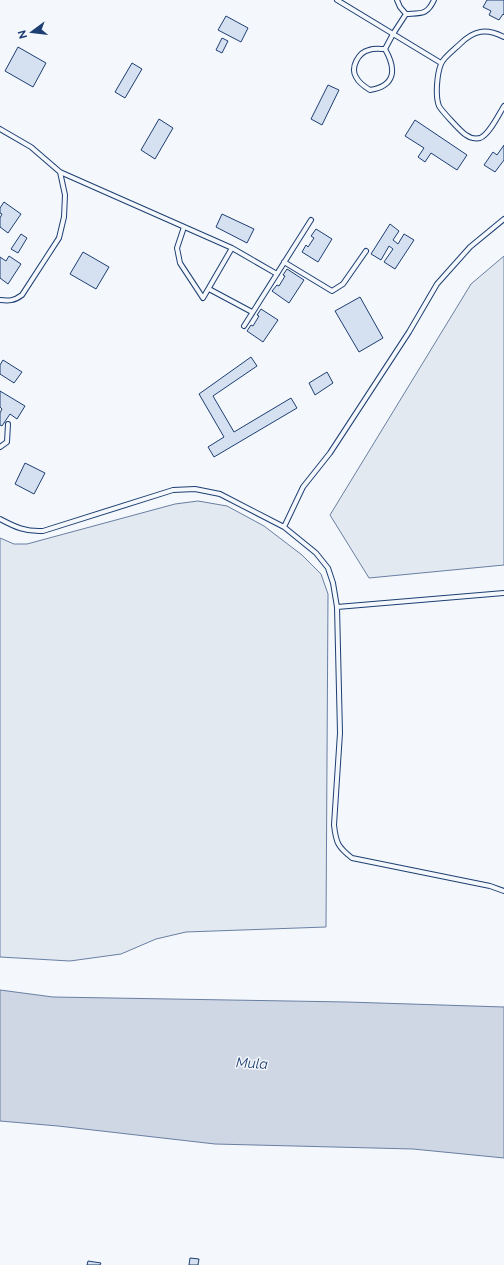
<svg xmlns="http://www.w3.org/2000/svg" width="504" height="1265" font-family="Raleway,sans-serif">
<rect width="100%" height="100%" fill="#f4f7fb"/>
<path fill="#e3e9f0" stroke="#687fa3" d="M504 256V565L369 578 330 515 471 284Z
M198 501 227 506 264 526 302 555 321 574 328 594 326 927 186 932 156 939 121 954 70 961 0 957V538L14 544H27L175 504Z"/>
<path fill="#cfd7e4" stroke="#687fa3" d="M0 990 53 997 347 1002 504 1007V1158L413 1149 215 1144 58 1126 0 1121Z"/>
<path fill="#d5e0f0" stroke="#1d3f73" d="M487 0H504V15L503 14 499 20 489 15 491 11 483 7Z
M226 16 248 28 241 42 218 30Z
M222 38 228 41 222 53 216 50Z
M18 47 46 63 33 87 5 71Z
M132 63 142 69 125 98 115 92Z
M328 85 339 90 322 125 311 119Z
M159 119 173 128 155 159 141 150Z
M415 120 467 155 457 170 431 153 425 162 418 157 424 148 405 136Z
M504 145V160L495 172 484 165 493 152 497 155Z
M4 202 21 214 8 233 0 227V218L2 214 0 213V208Z
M222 214 254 229 247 243 216 227Z
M390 224 399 231 393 240 398 244 404 234 414 240 395 269 384 262 393 249 389 246 381 260 371 254Z
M316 229 332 239 318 262 302 252 306 245 308 247 314 238 311 236Z
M21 234 27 238 18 253 11 249Z
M83 252 109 267 96 289 70 274Z
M9 256 21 264 8 284 0 278V257L6 261Z
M287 269 304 280 289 303 272 291 277 285 279 286 285 276 283 275Z
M360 297 383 338 359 352 335 311Z
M261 309 278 320 263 342 247 331 251 325 253 326 259 316 257 315Z
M251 357 257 366 213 396 234 432 291 398 297 408 214 457 208 447 224 437 199 394Z
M3 360 22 372 14 383 0 374V365Z
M327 372 333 383 315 395 309 383Z
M0 391 25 406 17 419 10 414 2 426 0 425V413L2 409 0 407Z
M25 463 45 473 34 494 15 484Z
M190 1258 199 1259 198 1265H189Z
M88 1261 101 1263 100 1265H87Z"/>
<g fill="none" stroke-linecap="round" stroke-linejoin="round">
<g stroke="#1d3f73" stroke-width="6">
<path id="lane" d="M337 0 441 63
M397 0 400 7 406 14
M406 14C422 13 427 15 434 0
M504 37C486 28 474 30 460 44 455 49 443 58 441 64 437 74 435 96 439 106 441 110 461 132 466 135 470 138 476 139 480 138 489 135 499 114 504 106
M385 49C397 70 395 86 370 90 365 87 359 83 356 77 350 67 359 52 369 50 374 48 380 49 385 49L393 34 406 14
M0 129 31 147 60 172 65 195 64 217 59 238 22 295C14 301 9 301 0 300
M60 172 232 248 277 274
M184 227 177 248 180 263 203 298 232 248
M284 262 332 291 343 284 366 251
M209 289 252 312
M244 326 311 220
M0 447 7 442 8 424
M0 519C15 527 26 532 43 531L173 490 195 489 220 494 284 527 316 553 328 568 333 583 337 607 340 733 334 825C336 843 338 847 352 858L490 886 504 891
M284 527 303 487 330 453 409 332 437 284 470 247 504 219
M337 607 504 593"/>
</g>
<use href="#lane" stroke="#f4f7fb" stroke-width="4"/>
</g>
<g text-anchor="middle" stroke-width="3" stroke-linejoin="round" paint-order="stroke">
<g font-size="14" font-style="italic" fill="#1d3f73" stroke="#f4f7fb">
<text transform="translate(252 1063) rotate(3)" y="5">Mula</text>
</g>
</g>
<g transform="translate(32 32) rotate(255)" stroke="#f4f7fb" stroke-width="3" paint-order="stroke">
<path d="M0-3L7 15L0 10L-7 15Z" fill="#1d3f73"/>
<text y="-6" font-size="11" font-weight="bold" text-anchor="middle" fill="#1d3f73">N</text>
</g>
</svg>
